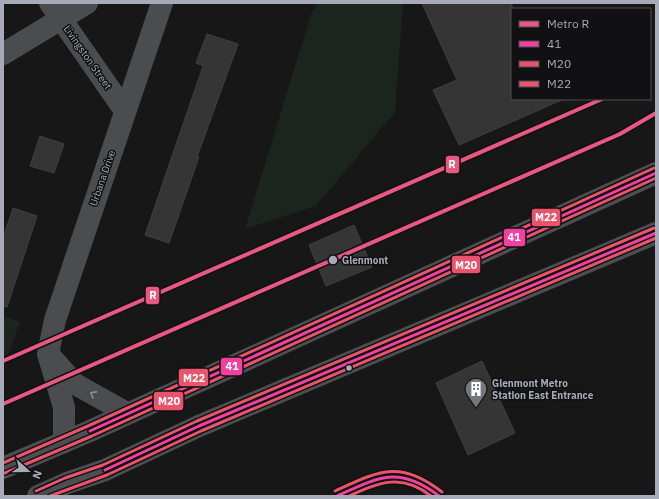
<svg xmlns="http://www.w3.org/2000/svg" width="659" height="499" font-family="'IBM Plex Sans',sans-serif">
<rect width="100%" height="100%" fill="#171717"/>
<path fill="#1c241e" d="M318 3H403L395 112 316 206 245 229 311 14Z
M3 316 20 322 3 369Z"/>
<path fill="#353536" stroke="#3f4043" d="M422 3H512V99H564L459 145 433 90 457 80Z
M207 34 238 44 197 157H199L169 243 145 235 203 66 196 63Z
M40 136 64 144 54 173 30 166Z
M13 208 37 216 7 307 3 306V238Z
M354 225 372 267 326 286 309 245Z
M482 361 515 433 468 455 436 383Z"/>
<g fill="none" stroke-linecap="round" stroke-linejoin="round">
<path stroke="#4a4c50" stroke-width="22" d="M50 3 125 111
M3 54 87 3
M52 358 75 384 127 413
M64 442V407L48 354 55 320 162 3"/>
<path stroke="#4d4e51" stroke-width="22" d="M3 468 90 431 656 173
M38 496 67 483 105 470 199 426 656 233"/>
<g stroke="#111113" stroke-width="6">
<path id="bus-1" d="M90 431 656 173
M105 470 199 426 656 233
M337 496C379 477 399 465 439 496"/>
</g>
<g stroke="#111113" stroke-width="6">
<path id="bus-2" d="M5 473 92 436 656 178
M50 496 107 475 201 431 656 238
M349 496C380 482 402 473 431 496"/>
</g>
<g stroke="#111113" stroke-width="6">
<path id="bus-3" d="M3 463 88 426 654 168
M36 491 65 478 103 465 197 421 654 228
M335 491C379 471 400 459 442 492"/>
</g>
<use href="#bus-1" stroke="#f240a1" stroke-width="3"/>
<use href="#bus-2" stroke="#e9536b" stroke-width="3"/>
<use href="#bus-3" stroke="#e9536b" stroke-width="3"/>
<g stroke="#111113" stroke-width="7">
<path id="metro-1" d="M3 361 602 99
M3 404 620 134 656 113"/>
</g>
<use href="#metro-1" stroke="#e95880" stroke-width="4"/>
</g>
<defs><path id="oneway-chevron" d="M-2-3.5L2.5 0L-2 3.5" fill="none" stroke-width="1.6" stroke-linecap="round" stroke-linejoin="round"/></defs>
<use stroke="#8b8e99" href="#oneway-chevron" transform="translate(93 394) rotate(-151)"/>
<defs>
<g id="building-pin" transform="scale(1.15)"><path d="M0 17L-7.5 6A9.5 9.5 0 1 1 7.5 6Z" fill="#757780" stroke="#111113"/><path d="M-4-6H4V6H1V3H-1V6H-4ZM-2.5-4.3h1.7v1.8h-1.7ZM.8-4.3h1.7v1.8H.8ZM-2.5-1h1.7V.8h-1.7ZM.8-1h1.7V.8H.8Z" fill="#fff"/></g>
</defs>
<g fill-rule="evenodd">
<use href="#building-pin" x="476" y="389"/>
</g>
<g fill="#a7abb8" stroke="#111113" stroke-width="1.5">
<circle cx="333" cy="260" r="5"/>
<circle cx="349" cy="368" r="3.5"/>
</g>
<g text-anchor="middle" stroke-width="3" stroke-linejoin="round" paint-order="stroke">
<g font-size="10" fill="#a7abb8" stroke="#111113">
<text transform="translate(88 57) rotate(55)" y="4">Livingston Street</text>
<text transform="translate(102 178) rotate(-71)" y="4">Urbana Drive</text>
</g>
<g font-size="10" font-weight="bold" fill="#a7abb8" stroke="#111113" text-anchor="start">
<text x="342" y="264">Glenmont</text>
</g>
<g font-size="10" font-weight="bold" fill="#a7abb8" stroke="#111113" text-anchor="start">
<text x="492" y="387">Glenmont Metro<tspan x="492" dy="12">Station East Entrance</tspan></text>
</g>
</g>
<g stroke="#111113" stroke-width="1.5">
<rect x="445" y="155" width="15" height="19" rx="4" fill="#e95880"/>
<rect x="531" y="208" width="30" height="19" rx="4" fill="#e9536b"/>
<rect x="503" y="228" width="23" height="19" rx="4" fill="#f240a1"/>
<rect x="451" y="255" width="30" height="19" rx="4" fill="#e9536b"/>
<rect x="145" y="286" width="15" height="19" rx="4" fill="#e95880"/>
<rect x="220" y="357" width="23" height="19" rx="4" fill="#f240a1"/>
<rect x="178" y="368" width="31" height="19" rx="4" fill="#e9536b"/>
<rect x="153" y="391" width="31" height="20" rx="4" fill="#e9536b"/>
</g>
<g font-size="11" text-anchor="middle" font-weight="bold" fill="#fff">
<text x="452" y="168">R</text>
<text x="546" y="221">M22</text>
<text x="514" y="241">41</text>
<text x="466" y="269">M20</text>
<text x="153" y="299">R</text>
<text x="232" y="370">41</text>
<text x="194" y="382">M22</text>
<text x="169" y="405">M20</text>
</g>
<rect width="659" height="499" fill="none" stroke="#a7abb8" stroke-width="8"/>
<rect x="511" y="8" width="140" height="92" fill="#111113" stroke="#4d4f55"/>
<rect x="519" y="21" width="20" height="6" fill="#e95880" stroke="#4d4f55"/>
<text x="547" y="28" font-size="12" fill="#a7abb8">Metro R</text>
<rect x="519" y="41" width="20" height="6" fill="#f240a1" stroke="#4d4f55"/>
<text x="547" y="48" font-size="12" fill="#a7abb8">41</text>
<rect x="519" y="61" width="20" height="6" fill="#e9536b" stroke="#4d4f55"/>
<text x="547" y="68" font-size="12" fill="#a7abb8">M20</text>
<rect x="519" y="81" width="20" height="6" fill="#e9536b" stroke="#4d4f55"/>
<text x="547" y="88" font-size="12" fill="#a7abb8">M22</text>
<g transform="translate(28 471) rotate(111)" stroke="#111113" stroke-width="3" paint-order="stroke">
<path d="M0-3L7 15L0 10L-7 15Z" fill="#a7abb8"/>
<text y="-6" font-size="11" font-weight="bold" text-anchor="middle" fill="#a7abb8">N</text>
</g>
</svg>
